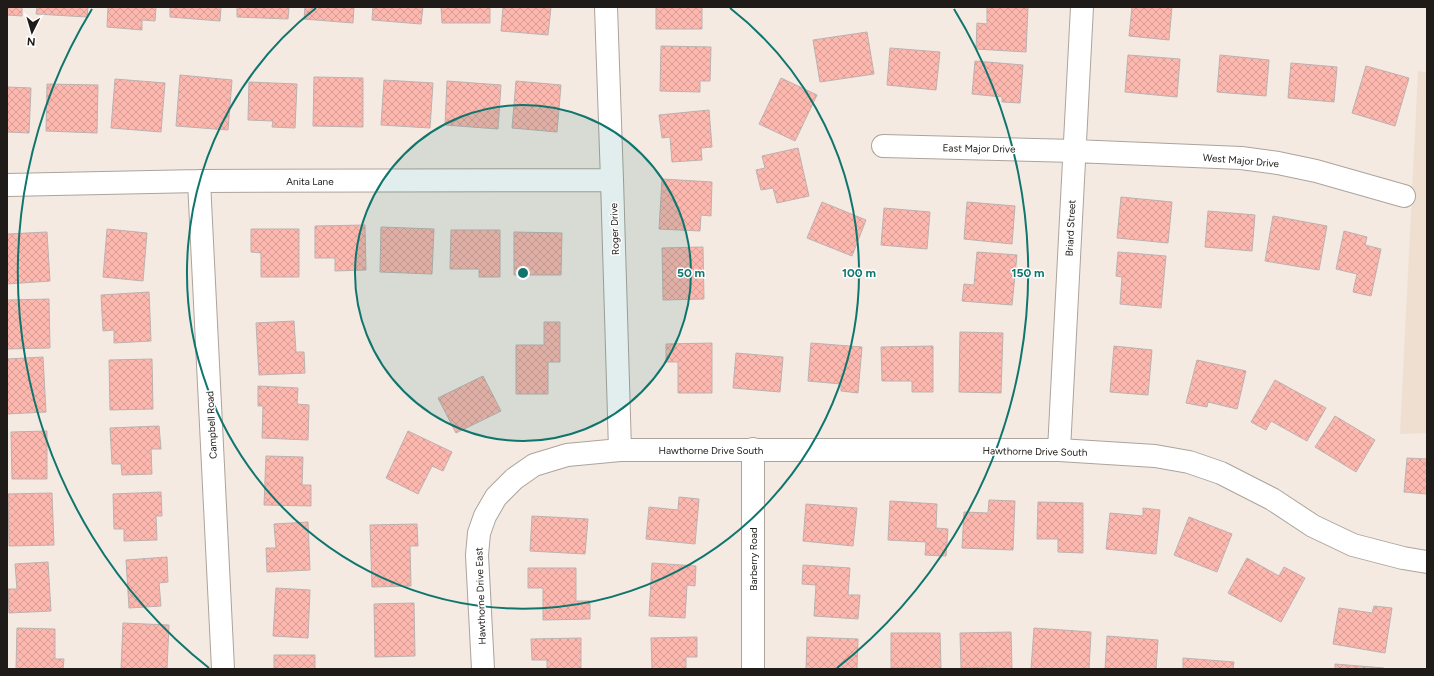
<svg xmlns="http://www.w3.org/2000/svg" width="1434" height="676" font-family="Figtree,sans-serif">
<defs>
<pattern id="building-cross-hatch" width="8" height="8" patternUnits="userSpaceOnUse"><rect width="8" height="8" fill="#fcb8af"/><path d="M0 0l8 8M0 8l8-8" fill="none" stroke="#d89e96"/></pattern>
</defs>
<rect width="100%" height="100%" fill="#f4eae2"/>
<path fill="#efdfd1" d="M1418 71 1427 72V433L1400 434Z"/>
<path fill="url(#building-cross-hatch)" stroke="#beb1af" d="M7 7H22V16L7 15Z
M37 7H88L87 17 36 14Z
M108 7H156L155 21 142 20V30L107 27Z
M170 7H221L220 21 170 17Z
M237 7H289L288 19 237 17Z
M305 7H354L353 23 304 19Z
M373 7H423L421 24 372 20Z
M441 7H490V23H442Z
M503 7H551L548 35 501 31Z
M656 7H702V29H656Z
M987 7H1028L1026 52 976 49 977 23 987 24Z
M1132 7H1172L1169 40 1129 36Z
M867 32 874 74 820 82 813 40Z
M661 46 711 47 710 81H700V92L660 91Z
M890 48 940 52 936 90 887 85Z
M1128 55 1180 59 1177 97 1125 92Z
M1220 55 1269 60 1266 96 1217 92Z
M975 61 1023 65 1020 103 1002 102V97L972 94Z
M1291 63 1337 67 1334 102 1288 98Z
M1366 66 1409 78 1395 126 1352 113Z
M180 75 232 80 228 130 176 126Z
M314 77 363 78V127L313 126Z
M781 78 817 95 795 141 759 124Z
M115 79 165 83 161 132 111 128Z
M384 80 433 83 430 128 381 125Z
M447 81 501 85 498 129 445 125Z
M516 81 561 85 557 132 512 128Z
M249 82 297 84 295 128 272 127 273 121 248 120Z
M47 84 98 85 97 133 46 131Z
M7 87 31 88 29 133 7 132Z
M709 110 712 147 701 148 702 160 672 162 670 137 662 138 659 115Z
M798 148 809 196 777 203 773 188 761 190 756 170 765 168 762 156Z
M662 179 712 182 711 216 701 215 700 231 659 229Z
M1121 197 1172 202 1168 243 1117 238Z
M822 202 866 220 852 256 807 238Z
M967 202 1015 206 1012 244 964 239Z
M884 208 930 212 927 249 881 245Z
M1208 211 1255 215 1252 251 1205 247Z
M1273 216 1327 226 1319 270 1265 261Z
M365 225 366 270 335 271V258H315V226Z
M381 227 434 229 432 274 380 272Z
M107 229 147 233 143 281 103 277Z
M251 229H299V277H261V253L251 252Z
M451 230H500V277H479V269H450Z
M1344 231 1367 237 1365 245 1381 249 1371 296 1353 292 1357 274 1336 269Z
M47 232 50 281 7 284V234Z
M514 232 562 233 561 275H514Z
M703 247 704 299 663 300 662 248Z
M977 252 1017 255 1012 305 962 301 964 284 974 285Z
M1118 252 1166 256 1161 308 1120 304 1122 277 1116 276Z
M149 292 151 341 114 343V330L103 331 101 295Z
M49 299 50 348 7 349V300Z
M294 321 296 352H304L305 373 259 375 256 323Z
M544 322H560V362H548V394H516V345H544Z
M960 332 1003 333 1001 393 959 392Z
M712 343V393H678V362H666V344Z
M811 343 862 347 858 393 841 391V384L808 381Z
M933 346V392H912V381H882L881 347Z
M1114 346 1152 350 1148 395 1110 392Z
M736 353 783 357 780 392 733 388Z
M43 357 46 412 7 414V359Z
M152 359 153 409 110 410 109 360Z
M1197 360 1246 371 1237 409 1208 402 1207 407 1186 403Z
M483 376 501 411 456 433 438 398Z
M1275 380 1326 408 1307 441 1271 421 1266 430 1251 422Z
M258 386 298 388 297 404 309 405 308 440 262 438 263 406H258Z
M1335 416 1375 440 1356 472 1315 447Z
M159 426 161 449H151L152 474 122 475 121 464H112L110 428Z
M47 431V479H12L11 432Z
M408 431 452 452 443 471 432 466 418 494 386 478Z
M266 456 303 457 302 485H311V506L264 505Z
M1407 458 1427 459V494L1404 492Z
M161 492 162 516H156L157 540 124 541V529H114L113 494Z
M52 493 54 545 9 546 8 494Z
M679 497 699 499 695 544 646 539 649 507 678 510Z
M989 500 1015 501 1013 550 962 548 964 512 988 513Z
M890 501 937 504 936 528 948 529 946 556 925 555 926 542 888 540Z
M1038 502 1083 503V553L1058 552V539H1037Z
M806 504 857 508 853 546 803 541Z
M1143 508 1160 510 1156 554 1106 549 1110 513 1143 516Z
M532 516 588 519 585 554 530 551Z
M1189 517 1232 534 1217 572 1174 555Z
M308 522 310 570 267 572 266 548H276L274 524Z
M417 524 418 546H410L411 586 372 587 370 525Z
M167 557 168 582 159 583 161 606 129 608 126 560Z
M1247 558 1279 576 1284 567 1305 578 1281 622 1228 593Z
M48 562 51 611 9 613 8 589H17L15 564Z
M652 563 696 566 695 586 687 585 685 618 649 616Z
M803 565 850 568 848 595H860L858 619 814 616 816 585 802 584Z
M528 568H576V601H590V619L543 620V588H528Z
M276 588 310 590 308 638 273 636Z
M414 603 415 656 375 657 374 604Z
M1374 606 1392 608 1385 653 1333 644 1339 608 1372 613Z
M123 623 169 625 167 669H121Z
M17 628 55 629V659H64L63 669H16Z
M1034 628 1091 632 1089 669H1031Z
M1011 632 1012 669H993V667L961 668 960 633Z
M891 633H940L941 669H922V667L891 668Z
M1107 636 1158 640 1156 669H1105Z
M697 637V657H686V669H652L651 638Z
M807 637 858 639 857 669H806Z
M581 638V669H547V660H532L531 639Z
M274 655H315V669H274Z
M1183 658 1234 662 1233 669H1183Z
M1335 664 1384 668V669H1335Z"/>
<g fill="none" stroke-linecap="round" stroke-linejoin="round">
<g stroke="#aca39b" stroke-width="24">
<path id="minor" d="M606 7 612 180 620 450
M883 146 1074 151 1241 158 1278 163 1316 171 1404 196
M199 181 223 669
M7 185 199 181 612 180
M753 449V669
M1059 450 1082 7
M483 669 477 555 479 533 485 516 496 497 514 479 534 465 567 455 620 450H1059L1155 456 1189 462 1221 473 1272 499 1313 526 1353 545 1403 558 1427 562"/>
</g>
<use href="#minor" stroke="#fff" stroke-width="22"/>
</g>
<circle cx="523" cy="273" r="168" fill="#0f766e" fill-opacity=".12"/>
<g fill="none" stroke="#0f766e" stroke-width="2">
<circle cx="523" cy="273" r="168"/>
<path d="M730 8A336 336 0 1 1 316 8"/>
<path d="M209 668A505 505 0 0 1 92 9M954 9A505 505 0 0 1 837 668"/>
</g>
<g text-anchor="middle" stroke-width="3" stroke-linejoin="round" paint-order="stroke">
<g font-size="10" fill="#1e1b18" stroke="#fff">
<text transform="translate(979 148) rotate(1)" y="4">East Major Drive</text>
<text transform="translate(1241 160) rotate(5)" y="4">West Major Drive</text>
<text x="310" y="185">Anita Lane</text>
<text transform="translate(1070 228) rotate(-87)" y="4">Briard Street</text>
<text transform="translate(614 229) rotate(-92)" y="4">Roger Drive</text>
<text transform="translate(211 425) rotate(-93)" y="4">Campbell Road</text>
<text x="711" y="454">Hawthorne Drive South</text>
<text transform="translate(1035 451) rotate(1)" y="4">Hawthorne Drive South</text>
<text transform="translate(753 559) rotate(-90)" y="4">Barberry Road</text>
<text transform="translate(480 596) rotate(-92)" y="4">Hawthorne Drive East</text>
</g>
</g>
<circle cx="523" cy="273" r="6" fill="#0f766e" stroke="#fff" stroke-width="2"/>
<g font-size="12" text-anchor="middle" font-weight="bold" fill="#0f766e" stroke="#fff" stroke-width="3" stroke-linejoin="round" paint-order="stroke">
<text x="691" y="277">50 m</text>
<text x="859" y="277">100 m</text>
<text x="1028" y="277">150 m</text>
</g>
<rect width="1434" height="676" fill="none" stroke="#1e1b18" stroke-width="16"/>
<g transform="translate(32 32) rotate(185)" stroke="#ffffff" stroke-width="3" paint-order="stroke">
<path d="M0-3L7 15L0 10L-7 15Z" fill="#1e1b18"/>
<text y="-6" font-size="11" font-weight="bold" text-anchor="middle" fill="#1e1b18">N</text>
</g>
</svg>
